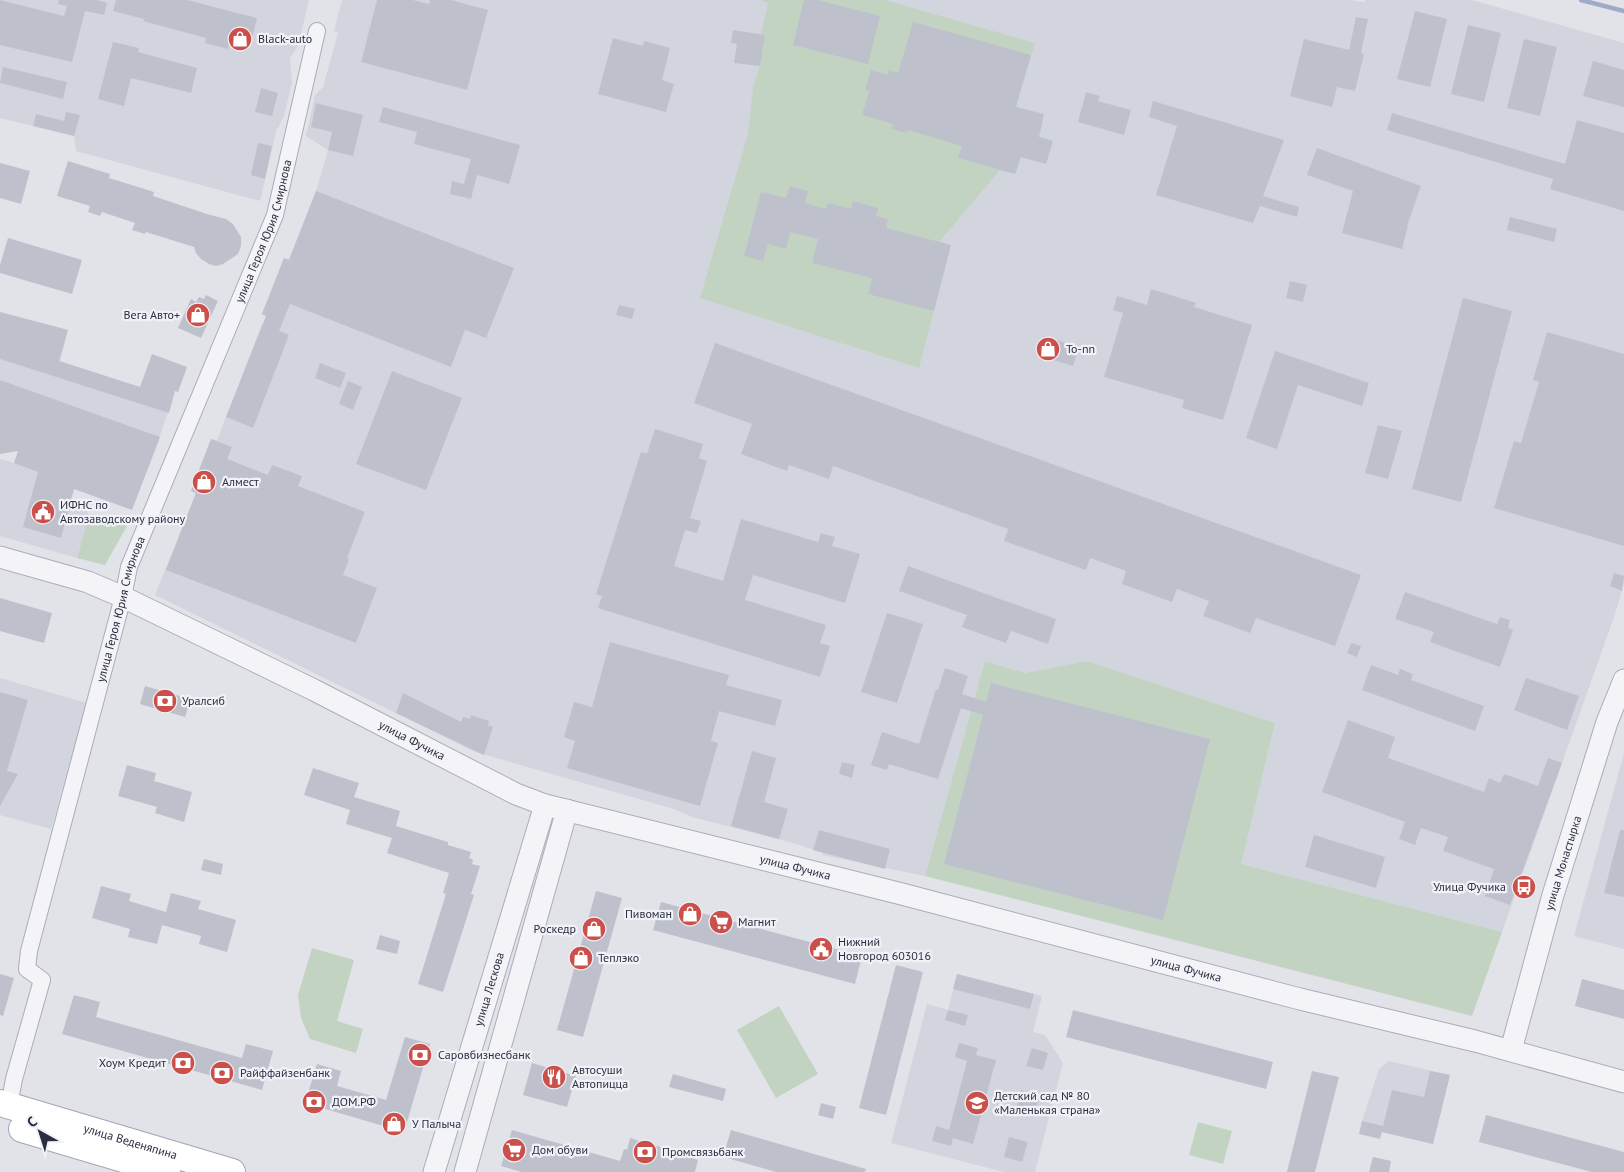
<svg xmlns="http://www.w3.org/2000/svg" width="1624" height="1172" font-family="'PT Sans',sans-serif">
<rect width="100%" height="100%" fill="#e1e3e9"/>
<path fill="#d3d5de" d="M0 0H309L298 46 290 58 292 83 284 116 276 132 260 201 76 151 74 136 0 118Z
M342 0H1351L1364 2 1365 0H1472L1624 43V584L1614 617 1502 932 1240 864 1275 723 1087 661 1025 673 985 662 925 876 823 855V853L797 844 692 817 674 809 475 752 155 595 196 493 191 491 211 439 217 440 262 324 269 327 273 319 262 314 284 258 289 259 316 191 328 150 306 136 315 95 323 87 338 33 334 31Z
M0 312 68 330 60 361 173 398 150 464 142 481 64 485 61 495 80 501 89 515 77 558 0 536V459L14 463 25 432 0 423Z
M0 678 87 703 51 829 0 815Z
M1624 753V949L1574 936Z
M957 974 1042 996 1033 1032 1045 1035 1063 1063 1035 1172H1004L891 1143 927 1004 948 1010Z
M1389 1061 1450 1075 1433 1144 1382 1132 1362 1121 1379 1069Z"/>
<path fill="#c3d3c2" d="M760 0H885L1035 43 1016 106 1020 108 1014 129 1053 141 1046 164 1021 157 1015 174 1000 170 939 242 951 245 919 368 700 298 748 134 753 88 760 66 765 35 761 34 768 3Z
M89 515 127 526 105 565 77 558Z
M985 661 1025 673 1087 661 1275 723 1241 864 1502 932 1472 1016 925 876Z
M312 948 354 960 337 1021 363 1029 356 1053 310 1039 301 1018 298 995Z
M779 1006 818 1074 776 1098 737 1030Z
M1198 1122 1232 1131 1223 1164 1189 1155Z"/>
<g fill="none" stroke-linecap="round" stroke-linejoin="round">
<path stroke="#9daac8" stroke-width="4.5" d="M1581 0 1624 11"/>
</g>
<path fill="#bec1cc" d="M0 0 64 16 67 6 58 4 59 0H97L107 3 104 15 85 11 72 62 0 45Z
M116 0H187L257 18 250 46 230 41 228 49 205 43 206 38 143 21 144 19 113 11Z
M377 0H413L429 4 430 0H451L488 10 467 90 361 62Z
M804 0H817L880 16 868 64 793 45Z
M1415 11 1447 19 1430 87 1397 79Z
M1356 17 1368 19 1361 53 1364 54 1355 91 1337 87 1332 107 1290 96 1304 39 1349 50Z
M913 22 1031 55 1016 107 1044 114 1039 137 1053 141 1046 164 1021 157 1015 174 958 158 962 146 908 130 907 133 892 129 893 124 862 115 869 91 865 90 871 70 888 75 889 70 898 73Z
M1468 25 1501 33 1484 102 1451 94Z
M733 30 765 35 760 66 734 63 737 44 731 43Z
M613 38 643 46 644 41 670 48 662 80 674 84 666 112 598 94Z
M1524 39 1557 47 1540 116 1507 108Z
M113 42 139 48 138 52 197 68 191 93 131 78 124 106 98 99Z
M1593 61 1624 70V107L1583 96Z
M3 67 67 82 63 99 0 83Z
M261 88 278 93 272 116 255 112Z
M1086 92 1100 96 1098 101 1131 110 1124 135 1078 122Z
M1153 101 1284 140 1263 196 1299 207 1297 217 1260 206 1253 223 1156 195 1177 126 1149 117Z
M316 103 363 115 353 156 328 150 332 132 311 127Z
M383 107 520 145 509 184 477 175 471 199 450 194 452 181 464 184 471 159 414 144 417 132 379 122Z
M66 112 80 115 74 136 33 126 36 114 64 121Z
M1392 113 1565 164 1577 120 1624 133V211L1550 189 1553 179 1387 130Z
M258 143 272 146 265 179 251 175Z
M1317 148 1421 186 1407 226H1408L1402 249 1342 233 1353 191 1307 175Z
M68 161 110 174 109 178 154 192 153 196 207 214 226 219 233 224 241 237V246L238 254 223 264 216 266 209 264 201 259 196 253 194 247 146 232 145 234 132 230 135 223 102 212 100 216 88 212 90 206 57 196Z
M0 163 30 171 21 204 0 198Z
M790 186 808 191 805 203 826 209 828 203 851 209 853 201 878 208 876 216 888 219 886 228 951 245 934 311 868 294 872 278 812 263 818 239 790 232 786 249 768 244 763 261 744 256 761 192 786 198Z
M316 191 514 268 486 338 465 330 451 367 290 304 279 331 289 335 253 428 226 417 266 316 262 314 284 258 289 260Z
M1510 217 1557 229 1554 242 1507 230Z
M8 238 82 260 72 294 0 273V265Z
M1290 281 1307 285 1303 302 1286 298Z
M1151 289 1196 303 1194 307 1252 325 1223 420 1182 408 1184 400 1104 377 1123 313 1113 310 1117 296 1147 305Z
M206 295 218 301 201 338 178 328 191 299 196 302 199 297 204 299Z
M1463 298 1512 311 1461 502 1412 489Z
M619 305 635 309 632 319 616 315Z
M0 312 68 330 59 361 140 387 152 354 187 367 178 392 175 391 169 413 0 359Z
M1547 332 1624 354V546L1494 508 1514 441 1521 443 1539 382 1533 380Z
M1044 336 1079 347 1073 366 1038 355Z
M715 343 1361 575 1335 646 1256 618 1250 633 1203 616 1209 601 1177 589 1172 602 1122 584 1126 571 1090 558 1086 570 1004 541 1008 529 833 466 829 479 789 465 787 471 741 454 752 424 694 403Z
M1275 351 1369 383 1362 406 1298 385 1277 449 1246 438Z
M320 363 346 373 340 388 315 378Z
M392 371 462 398 426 490 356 464Z
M0 380 160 437 132 510 74 489 61 538 23 527 38 472 14 463 18 451 0 454Z
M348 381 362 387 353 410 339 404Z
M1378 425 1402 431 1388 479 1365 473Z
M655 429 703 444 699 458 707 461 690 518 701 521 697 533 685 530 674 566 723 581 741 519 818 542 821 533 835 537 832 546 860 554 845 603 753 575 745 600 826 625 820 643 830 646 820 677 598 608 602 596 596 594 641 452 647 454Z
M211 439 232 447 227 459 268 475 272 465 302 476 298 486 365 512 347 558 349 559 343 575 377 588 356 643 166 570 196 493 191 491Z
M908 566 1056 619 1048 644 1011 631 1006 643 962 627 967 615 899 591Z
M1614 573 1624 576 1622 591 1610 586Z
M1405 592 1497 624 1500 617 1510 620 1508 628 1513 630 1500 667 1430 642 1434 632 1395 619Z
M0 598 52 613 44 643 0 631Z
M887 613 923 624 897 703 861 692Z
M610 642 729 675 726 685 782 700 775 726 719 711 711 741 718 743 700 806 567 768 575 741 564 737 574 702 592 707Z
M1351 643 1361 646 1357 657 1347 653Z
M1371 665 1398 675 1400 669 1413 674 1411 680 1484 706 1475 731 1362 690Z
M945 668 968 676 962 694 986 702 991 683 1210 739 1163 920 944 864 983 715 961 708 938 779 889 764 887 770 871 765 882 732 919 744 936 689 938 690Z
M1526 678 1579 696 1567 730 1514 710Z
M145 686 191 699 185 717 140 704Z
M0 692 28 700 7 771 18 774 0 806Z
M403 693 461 722 463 717 470 719 471 715 489 721 488 725 493 727 484 755 396 713Z
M1348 720 1395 737 1388 758 1484 792 1489 778 1500 783 1504 774 1538 786 1548 758 1562 763 1510 905 1485 896 1494 869 1443 851 1448 837 1421 828 1415 845 1399 839 1405 822 1322 792Z
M752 751 776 758 764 802 788 809 779 839 731 826Z
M842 762 855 765 852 778 839 774Z
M127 765 156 773 154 781 192 792 184 822 155 813 157 807 118 796Z
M313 768 359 783 354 797 400 811 396 826 448 842V845L471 852 469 858 473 860 472 864 480 866 471 894 474 895 443 992 418 984 446 894 443 893 449 873 387 853 392 838 346 824 350 810 304 795Z
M819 830 890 849 885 869 813 850Z
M1620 830H1624V897L1604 893Z
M1314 835 1385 857 1376 888 1305 867Z
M204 859 223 864 221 875 201 870Z
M101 886 131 894 129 901 166 912 171 893 201 901 198 909 236 920 227 952 199 944 201 936 162 925 157 944 128 937 130 929 92 918Z
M596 891 622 898 583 1037 557 1030Z
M661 902 862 956 855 984 653 930Z
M380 935 400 941 397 954 376 949Z
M896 965 923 972 886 1115 859 1108Z
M0 974 14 978 3 1016 0 1015Z
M957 974 1034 994 1030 1009 953 989Z
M1582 979 1624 990V1019L1575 1006Z
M74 995 100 1002 96 1017 242 1058 246 1044 273 1051 262 1090 62 1034Z
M948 1010 968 1015 965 1026 945 1020Z
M1073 1010 1273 1062 1266 1089 1066 1037Z
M405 1037 430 1044 404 1132 305 1103 317 1064 341 1071 337 1086 386 1100Z
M959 1043 978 1048 976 1055 996 1060 973 1144 953 1138 951 1146 932 1141 936 1126 949 1130 967 1061 955 1057Z
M1032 1048 1048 1053 1043 1070 1026 1066Z
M532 1063 576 1076 567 1107 523 1095Z
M1312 1071 1339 1077 1315 1172H1287Z
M1430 1071 1450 1075 1433 1144 1382 1132 1380 1139 1359 1134 1362 1121 1383 1126 1392 1090 1424 1097Z
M673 1074 726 1089 723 1101 669 1087Z
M1021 1090 1040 1096 1034 1115 1016 1109Z
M821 1103 836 1107 833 1119 818 1115Z
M1486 1115 1624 1152V1172H1592L1479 1142Z
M512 1130 620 1161 624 1149 627 1150 630 1138 687 1155 686 1156 698 1160 695 1172H522L501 1166Z
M731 1130 866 1169 865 1172H776L723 1157Z
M1009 1137 1028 1142 1022 1162 1004 1157Z
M1373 1157 1391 1161 1389 1172H1369Z"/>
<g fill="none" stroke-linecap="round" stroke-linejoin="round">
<g stroke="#aaadb7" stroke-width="18">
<g id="minor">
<path id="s1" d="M9 1106 14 1079 42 980 27 969 29 951 123 597 129 567 275 215 317 31"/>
</g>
</g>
<g stroke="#aaadb7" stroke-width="23">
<g id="tertiary">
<path id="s2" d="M0 557 88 582 123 597 314 690 516 794 545 805 898 893 1300 999 1475 1041 1624 1082"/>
<path id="s3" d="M1511 1050 1553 895 1607 722 1624 680"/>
<path id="s4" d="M434 1172 545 805"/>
<path d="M465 1172 567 810"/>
</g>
</g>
<g stroke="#a1a5b5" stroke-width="28">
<g id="primary">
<path id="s5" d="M0 1103 232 1172"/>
<path d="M22 1129 167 1172"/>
</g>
</g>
<use href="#minor" stroke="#f4f4f8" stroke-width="16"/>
<use href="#tertiary" stroke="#f4f4f8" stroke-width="21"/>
<use href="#primary" stroke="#fff" stroke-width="26"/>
</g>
<defs>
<g id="shop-disc" transform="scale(1.25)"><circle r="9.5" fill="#cb4f4a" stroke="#f1f2f7"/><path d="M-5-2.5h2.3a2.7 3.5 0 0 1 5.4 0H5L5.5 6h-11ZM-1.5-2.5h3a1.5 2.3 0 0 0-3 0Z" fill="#fff"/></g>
<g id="civic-disc" transform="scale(1.25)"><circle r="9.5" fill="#cb4f4a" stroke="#f1f2f7"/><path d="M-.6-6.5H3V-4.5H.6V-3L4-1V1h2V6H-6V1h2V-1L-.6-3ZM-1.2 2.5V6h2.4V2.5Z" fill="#fff"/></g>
<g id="bank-disc" transform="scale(1.25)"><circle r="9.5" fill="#cb4f4a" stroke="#f1f2f7"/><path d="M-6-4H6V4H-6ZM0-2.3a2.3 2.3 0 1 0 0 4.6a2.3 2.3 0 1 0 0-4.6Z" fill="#fff"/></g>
<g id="bus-disc" transform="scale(1.25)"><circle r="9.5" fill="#cb4f4a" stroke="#f1f2f7"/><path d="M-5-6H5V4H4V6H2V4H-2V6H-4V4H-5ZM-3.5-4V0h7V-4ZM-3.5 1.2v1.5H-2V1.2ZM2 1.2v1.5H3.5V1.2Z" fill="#fff"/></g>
<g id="supermarket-disc" transform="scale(1.25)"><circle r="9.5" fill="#cb4f4a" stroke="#f1f2f7"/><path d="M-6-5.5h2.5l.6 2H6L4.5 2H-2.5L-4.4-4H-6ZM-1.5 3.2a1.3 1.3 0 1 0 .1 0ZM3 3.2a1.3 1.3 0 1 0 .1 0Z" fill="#fff"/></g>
<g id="restaurant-disc" transform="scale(1.25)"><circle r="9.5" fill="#cb4f4a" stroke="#f1f2f7"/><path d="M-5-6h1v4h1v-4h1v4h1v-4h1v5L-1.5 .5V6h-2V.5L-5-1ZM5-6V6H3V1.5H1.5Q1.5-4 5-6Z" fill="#fff"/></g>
<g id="school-disc" transform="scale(1.25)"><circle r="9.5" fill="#cb4f4a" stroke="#f1f2f7"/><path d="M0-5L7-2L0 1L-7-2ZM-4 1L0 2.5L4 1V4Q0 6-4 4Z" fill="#fff"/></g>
</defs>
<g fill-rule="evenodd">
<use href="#shop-disc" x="240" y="39"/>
<use href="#shop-disc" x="198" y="315"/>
<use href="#shop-disc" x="1048" y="349"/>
<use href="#shop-disc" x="204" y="482"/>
<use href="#civic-disc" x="43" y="512"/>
<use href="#bank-disc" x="165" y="701"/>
<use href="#bus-disc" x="1524" y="887"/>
<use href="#shop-disc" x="690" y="914"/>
<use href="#supermarket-disc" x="721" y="922"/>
<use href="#shop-disc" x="594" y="929"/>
<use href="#civic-disc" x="821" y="949"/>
<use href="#shop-disc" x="581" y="958"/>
<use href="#bank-disc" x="420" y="1055"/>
<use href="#bank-disc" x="183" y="1063"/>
<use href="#bank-disc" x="222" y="1073"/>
<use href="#restaurant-disc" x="554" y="1077"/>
<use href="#bank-disc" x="314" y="1102"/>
<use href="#school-disc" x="977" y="1103"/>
<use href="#shop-disc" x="394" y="1124"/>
<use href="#supermarket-disc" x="514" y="1150"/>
<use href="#bank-disc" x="645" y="1152"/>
</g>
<g text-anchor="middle" stroke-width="4.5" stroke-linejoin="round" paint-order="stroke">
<g font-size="12" fill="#2a2e41" stroke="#f1f2f7" text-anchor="start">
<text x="258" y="43">Black-auto</text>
<text x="180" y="319" text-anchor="end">Вега Авто+</text>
<text x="1066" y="353">To-nn</text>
<text x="222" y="486">Алмест</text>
<text x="60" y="509">ИФНС по<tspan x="60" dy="14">Автозаводскому району</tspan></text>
<text x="182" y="705">Уралсиб</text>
<text x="1506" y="891" text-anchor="end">Улица Фучика</text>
<text x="672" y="918" text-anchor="end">Пивоман</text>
<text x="738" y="926">Магнит</text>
<text x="576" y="933" text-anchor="end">Роскедр</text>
<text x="838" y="946">Нижний<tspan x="838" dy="14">Новгород 603016</tspan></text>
<text x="598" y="962">Теплэко</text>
<text x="438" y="1059">Саровбизнесбанк</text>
<text x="166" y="1067" text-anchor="end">Хоум Кредит</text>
<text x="572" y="1074">Автосуши<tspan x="572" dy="14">Автопицца</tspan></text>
<text x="240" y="1077">Райффайзенбанк</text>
<text x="994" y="1100">Детский сад № 80<tspan x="994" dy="14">«Маленькая страна»</tspan></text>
<text x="332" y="1106">ДОМ.РФ</text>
<text x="412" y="1128">У Палыча</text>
<text x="532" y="1154">Дом обуви</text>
<text x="662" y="1156">Промсвязьбанк</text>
</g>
<g font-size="12" fill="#2a2e41" stroke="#f1f2f7">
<text dy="4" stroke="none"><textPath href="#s1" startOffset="926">улица Героя Юрия Смирнова</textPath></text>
<text dy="4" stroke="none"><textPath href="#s1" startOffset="521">улица Героя Юрия Смирнова</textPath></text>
<text dy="4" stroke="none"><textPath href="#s2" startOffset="452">улица Фучика</textPath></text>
<text dy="4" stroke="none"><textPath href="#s3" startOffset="194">улица Монастырка</textPath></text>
<text dy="4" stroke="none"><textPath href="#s2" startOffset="858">улица Фучика</textPath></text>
<text dy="4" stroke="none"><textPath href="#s2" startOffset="1262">улица Фучика</textPath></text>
<text dy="4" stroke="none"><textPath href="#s4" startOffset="191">улица Лескова</textPath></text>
<text dy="4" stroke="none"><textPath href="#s5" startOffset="136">улица Веденяпина</textPath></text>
</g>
</g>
<g transform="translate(40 1132) rotate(321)" stroke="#f1f2f7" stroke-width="4" paint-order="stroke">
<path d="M0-4L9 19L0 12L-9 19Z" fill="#2a2e41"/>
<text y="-8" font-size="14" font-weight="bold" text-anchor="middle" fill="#2a2e41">С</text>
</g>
</svg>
